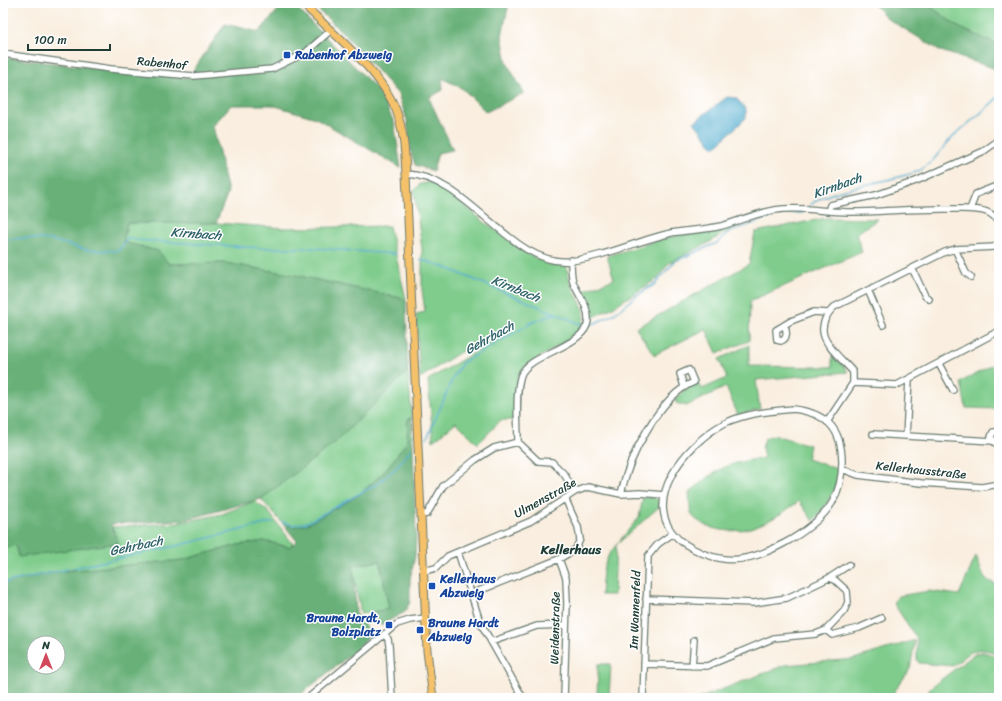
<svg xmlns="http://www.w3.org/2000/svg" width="1002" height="701" font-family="Sriracha,sans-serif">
<rect width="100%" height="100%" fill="#fff"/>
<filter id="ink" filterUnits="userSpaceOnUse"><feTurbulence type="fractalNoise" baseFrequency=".025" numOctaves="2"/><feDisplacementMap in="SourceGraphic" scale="8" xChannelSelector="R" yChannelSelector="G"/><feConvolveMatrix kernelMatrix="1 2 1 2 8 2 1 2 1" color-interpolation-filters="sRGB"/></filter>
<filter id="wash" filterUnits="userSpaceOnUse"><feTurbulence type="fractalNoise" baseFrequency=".012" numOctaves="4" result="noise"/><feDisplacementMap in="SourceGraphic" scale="16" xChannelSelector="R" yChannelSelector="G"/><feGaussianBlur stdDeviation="0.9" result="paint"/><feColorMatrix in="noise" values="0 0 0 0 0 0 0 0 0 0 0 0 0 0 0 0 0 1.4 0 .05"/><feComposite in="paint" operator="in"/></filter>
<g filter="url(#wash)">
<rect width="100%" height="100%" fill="#f9eedf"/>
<path fill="#7fcc8c" stroke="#4f8460" d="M926 3H999V45L958 27Z
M432 182 456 198 483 221 530 255 550 265H566L571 284 584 310 583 328 577 334 526 366 518 375 517 420H501L478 444 456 422 433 441 428 380 483 347 479 340 420 378 416 314 425 312 422 290V249L414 191 420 184Z
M826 218 878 219 856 234 862 252 750 301 749 341 717 353 706 329 658 353 655 356 636 328 749 264 755 232Z
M127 223H216L285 228 389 226 406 299 290 274 225 263 169 264 158 251 123 242Z
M741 223 708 243 669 263 657 279 613 307 590 319V309L580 292 614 279 607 256 669 237 716 230Z
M749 345V366L832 367V356L844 366 848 372 756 380 760 409 738 415 726 387 686 406 676 403 675 400C681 391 688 387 698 383L702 389 727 378 719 359Z
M999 361V409L966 408 961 382Z
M408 371 412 418 408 419 407 442 384 472 359 495 308 524 295 527 284 525 261 499 336 442Z
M774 435 810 445 807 459 840 470C835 491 828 505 813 521L799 501C773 521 740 540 707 526 702 523 695 520 692 515 689 509 690 499 689 493 718 468 726 463 764 458L762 448 765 438Z
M643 497 656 498 659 502V507L616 545 614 595H601L603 569 609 554 639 517Z
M255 501C259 506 264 507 268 511L293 544 289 547 264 541 238 545 182 560 53 572 3 583V548L17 544 19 556 118 543 112 527 178 523 222 514Z
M976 556 985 579 999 586V654C973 645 973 651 953 666L919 663 917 660V639L896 607 894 603 898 596 929 591 959 595Z
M380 561 389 609 361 614 352 566Z
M912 641H915L910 669 890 698H700L785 665 854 659Z
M983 652 999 657V698H926L930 688 947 675 976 653Z
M598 664H611L609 698H597Z"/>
<path fill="#67b078" stroke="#437656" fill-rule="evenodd" d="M284 3H292L378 90 394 122 401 168 316 118 272 105H231L213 126 228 192 216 223H127L123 242 158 251 169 264 225 263 290 274 406 299 408 371 336 442 261 499 185 520 111 524 118 543 19 557 16 545 3 548V70L7 58 188 78 225 24 259 32Z
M311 3H509L502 36 507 63 524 93 486 112 463 89 442 78 443 90 429 98 453 150 438 153 433 171 415 165 411 153 407 120 398 94 345 35Z
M872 3H926L958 27 999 45V70L941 51 888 19Z
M412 418 416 535 415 556 410 579V602L405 612 381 625 373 620 372 612 389 609 380 561 353 566 356 613 371 633 359 648 296 698H3V583L53 572 182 560 238 545 264 541 289 547 297 541 284 525 295 527 308 524 359 495 384 472 407 442 408 419ZM34 643H58V667H34Z"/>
<path fill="#4fabcd" stroke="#377480" d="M727 97 736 98 746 109V118L714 148 694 122Z"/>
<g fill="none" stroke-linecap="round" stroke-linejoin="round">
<path stroke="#4fabcd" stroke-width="1.5" d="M808 207C828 187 889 183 918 171 934 164 944 144 957 133 972 120 986 110 999 96
M3 240 26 238 51 240 87 250 118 251 128 238 136 240 263 248H313L396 254
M420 259 444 267 583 325
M590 324 595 323 614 314 637 295 655 284 675 261 717 243 728 233 743 227 783 213H802L804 211
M427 438 454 376 462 363 533 322 557 313
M282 522 293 525 308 522 377 484 395 469 411 449
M3 583 176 546 273 522"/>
</g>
</g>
<g filter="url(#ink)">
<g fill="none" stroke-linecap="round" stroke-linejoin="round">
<g stroke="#6b7b70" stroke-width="8">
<path id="minor" d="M3 54 111 69 194 76 272 69 305 53 330 31
M406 174C468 176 511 267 570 261 604 257 637 241 671 233 687 230 704 230 721 226 739 221 757 213 775 210 800 206 823 212 848 212 883 212 917 208 952 209 963 209 977 208 987 212 992 214 996 218 999 222
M970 209 976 194 999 185
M828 211 830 205 876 195 916 181 984 151 999 140
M955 249 966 273 971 277
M912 268 925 296 929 299
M868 290 883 325
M784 325C787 330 788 339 781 341L777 340 776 330 791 321 814 312 827 313
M939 364 953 390
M909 380 906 436 993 441
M853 383 897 385 999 331
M793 409C826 413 842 428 842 462 842 475 839 491 832 503 815 531 757 564 724 559 709 557 695 551 682 542 635 505 686 443 725 423 746 413 771 411 793 409Z
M827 422 853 383V372C835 351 807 334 834 307L945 252 955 249 994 247 999 242
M999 432H993L991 437 995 443 999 442
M873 434 906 436
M518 442C518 424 515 391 521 375 528 354 585 347 588 321 589 306 578 295 573 282 571 275 571 267 571 260
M842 469 858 475 921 483 982 487 999 484
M621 494C628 459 659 396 694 382L689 370 680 374 684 386
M421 515 427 514 443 486 475 460 494 448 518 442 538 461 552 462 564 474 575 492
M458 552 480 622 523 698
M559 559 566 578 567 603 564 698
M424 571 436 568 448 556 531 521 575 492 588 487 621 494 640 493 664 495
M471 594 559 559 576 549 580 539 578 527 565 498
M646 599 754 603 787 598 829 578 849 565
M826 630 832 635 859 628 882 618
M384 634 388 639 389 645 392 698
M491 642 537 626 566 625
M644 664 707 666 774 638 816 634 826 630 844 611 848 602 847 591 835 580 829 578
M692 666 694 640
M308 698 397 624 410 620 426 618
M643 698 648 556 658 544 672 534"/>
</g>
<g stroke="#6b7b70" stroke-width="9">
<path id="major" d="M302 3C332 33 381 71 396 110 404 131 405 152 406 174L427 651 433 698"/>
</g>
<use href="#minor" stroke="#fff" stroke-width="5.5"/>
<use href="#major" stroke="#f5c16b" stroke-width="7"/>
</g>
</g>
<g fill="#1a4fb4" stroke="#fff" stroke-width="1.5">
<rect x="283" y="51" width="8" height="8" rx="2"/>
<rect x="428" y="582" width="8" height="8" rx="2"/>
<rect x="385" y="621" width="8" height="8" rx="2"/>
<rect x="416" y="626" width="8" height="8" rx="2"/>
</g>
<g text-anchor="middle" stroke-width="3" stroke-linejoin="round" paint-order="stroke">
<g font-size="12" font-weight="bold" fill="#164399" stroke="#fff" text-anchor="start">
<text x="295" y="59">Rabenhof Abzweig</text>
<text x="440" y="583">Kellerhaus<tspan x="440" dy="14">Abzweig</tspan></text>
<text x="381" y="622" text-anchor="end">Braune Hardt,<tspan x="381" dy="14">Bolzplatz</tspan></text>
<text x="428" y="627">Braune Hardt<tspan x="428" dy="14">Abzweig</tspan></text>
</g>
<g font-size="12" fill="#1f3d34" stroke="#fff">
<text transform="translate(162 63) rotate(5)" y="4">Rabenhof</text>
<text transform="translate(921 470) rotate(6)" y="4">Kellerhausstraße</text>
<text transform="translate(545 498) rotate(-29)" y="4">Ulmenstraße</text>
<text transform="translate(635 610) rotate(-88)" y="4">Im Wannenfeld</text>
<text transform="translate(555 628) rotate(-89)" y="4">Weidenstraße</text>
</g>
<g font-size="13" font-style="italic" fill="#30646a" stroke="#fff">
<text transform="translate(837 185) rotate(-20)" y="5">Kirnbach</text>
<text transform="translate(196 233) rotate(4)" y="5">Kirnbach</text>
<text transform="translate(516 288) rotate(22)" y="5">Kirnbach</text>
<text transform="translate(489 337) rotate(-29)" y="5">Gehrbach</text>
<text transform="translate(136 545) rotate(-12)" y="5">Gehrbach</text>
</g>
<g font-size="13" font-weight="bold" fill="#1f3d34" stroke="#fff">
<text x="571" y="554">Kellerhaus</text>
</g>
</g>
<rect width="1002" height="701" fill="none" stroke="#fff" stroke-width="16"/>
<g transform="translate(46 655)"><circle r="19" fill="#ffffff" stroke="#a5b1ae"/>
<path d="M0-3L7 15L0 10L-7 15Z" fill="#d1495b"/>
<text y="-6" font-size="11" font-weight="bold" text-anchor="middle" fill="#1f3d34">N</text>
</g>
<path d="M28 44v6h82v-6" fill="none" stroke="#1f3d34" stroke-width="2"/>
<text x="34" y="44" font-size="12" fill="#1f3d34" stroke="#ffffff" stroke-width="3" paint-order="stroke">100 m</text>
</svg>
